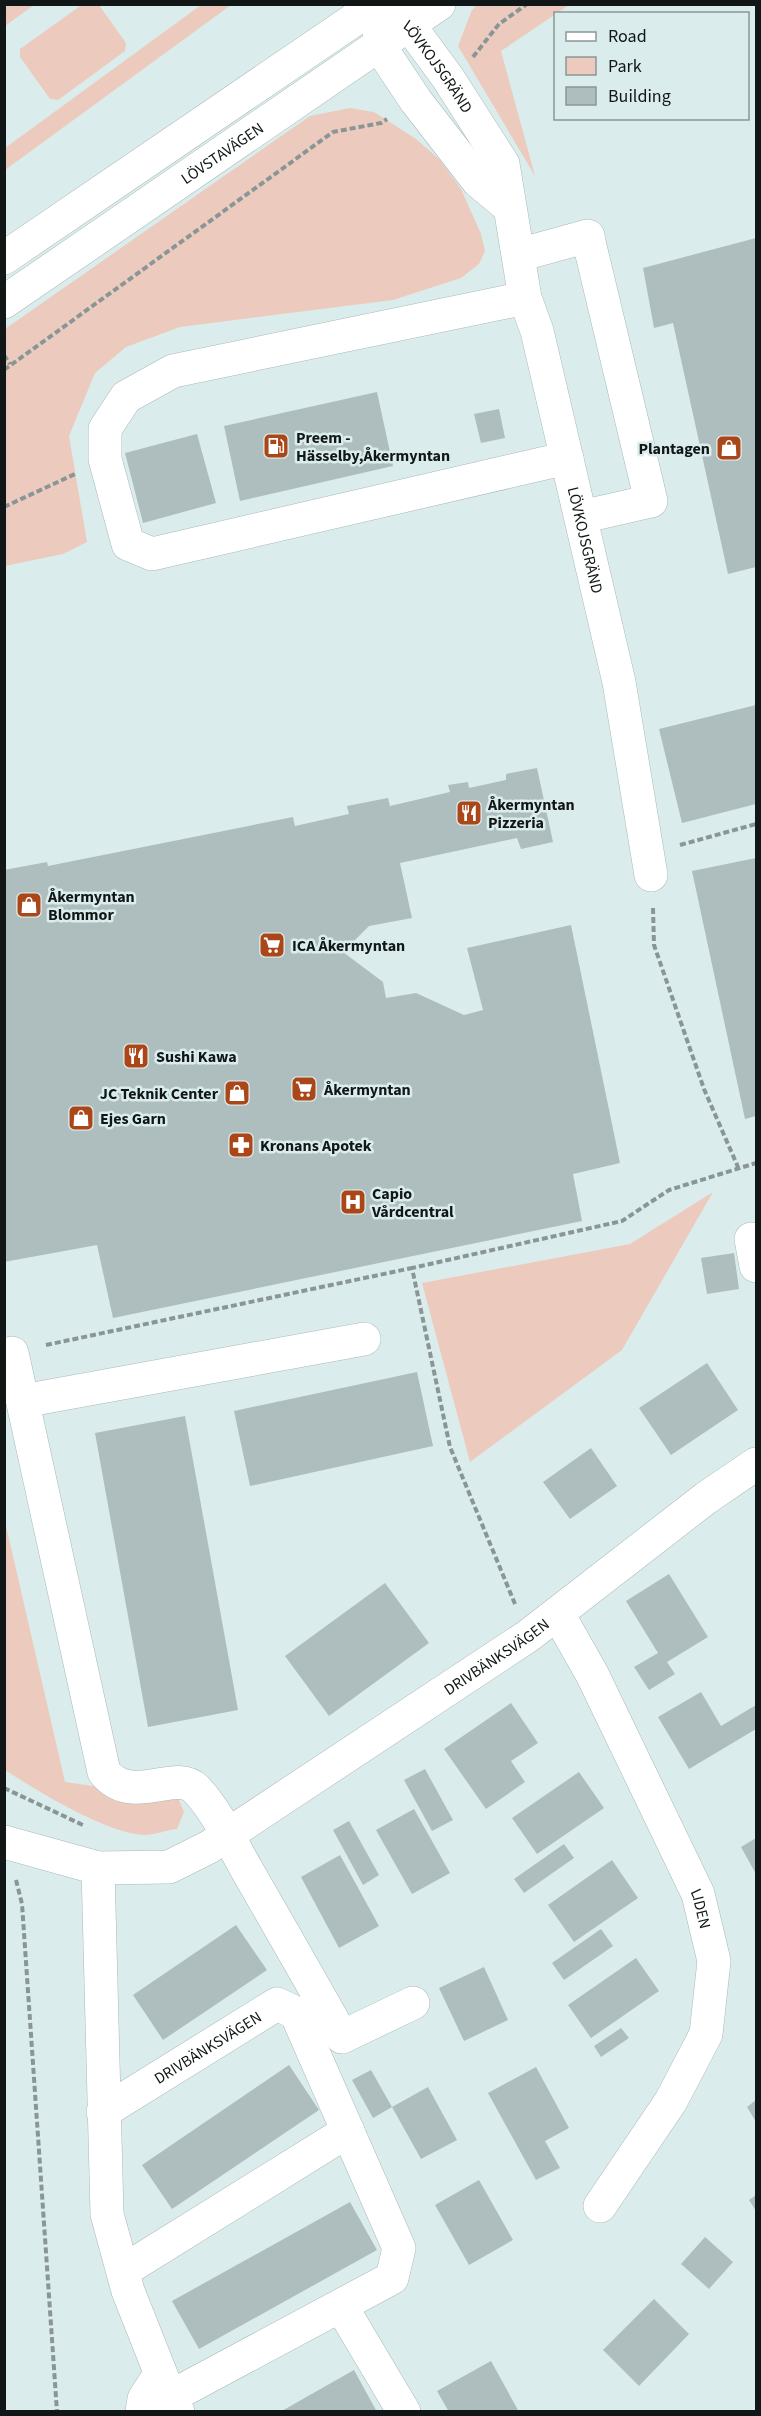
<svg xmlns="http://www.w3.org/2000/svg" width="761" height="2416" font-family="'Source Sans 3',sans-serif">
<rect width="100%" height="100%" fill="#dbecec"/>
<path fill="#eccbbe" d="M5 4H34V5L5 26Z
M83 4 99 5 126 43 125 51 58 100 50 99 20 57V49Z
M201 5H231L5 170V148Z
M477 5H569L501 51 535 176 458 46 472 10Z
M350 108 374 112 416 139 440 160 461 189 481 234 485 251 479 264 461 278 393 300 180 327 126 347 95 373 69 436 87 542 63 554 5 566V329L310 116Z
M713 1192 622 1350 470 1462 422 1283 630 1244Z
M4 1517 65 1782 178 1798 184 1812 177 1829C167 1830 154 1835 144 1835 106 1833 37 1791 5 1770Z"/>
<path fill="#aebebe" d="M756 238V567L728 574 673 323 654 328 643 268Z
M377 392 393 466 240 501 224 426Z
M499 409 505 438 481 443 474 414Z
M197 434 216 503 143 523 125 453Z
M756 705V804L682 823 659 729Z
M537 768 553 842 521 849 517 838 400 863 412 918 369 926 343 952 383 982 386 998 416 993 464 1015 483 1010 467 948 571 925 620 1163 573 1174 582 1221 113 1318 97 1245 4 1262V870L47 862 48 866 293 817 295 826 349 814 347 806 388 798 390 806 450 792 448 785 468 782 469 788 506 780V774Z
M756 858V1116L745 1119 692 871Z
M734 1253 739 1289 707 1294 701 1258Z
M707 1363 738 1410 671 1455 639 1408Z
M417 1372 433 1446 250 1486 234 1411Z
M185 1416 238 1710 148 1727 95 1433Z
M591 1448 617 1486 570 1519 543 1482Z
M669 1574 708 1637 667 1662 675 1674 649 1690 634 1667 658 1653 626 1601Z
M385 1583 429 1643 329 1716 285 1656Z
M701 1692 721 1726 756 1705V1729L689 1769 658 1717Z
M511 1703 538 1743 511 1761 525 1782 486 1809 444 1749Z
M425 1769 453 1820 432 1831 404 1780Z
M579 1772 604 1808 537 1854 512 1818Z
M414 1809 450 1873 412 1894 376 1830Z
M349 1821 379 1875 363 1885 333 1830Z
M756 1838V1874L741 1847Z
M564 1844 574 1858 524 1893 514 1879Z
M340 1855 379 1926 339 1948 301 1877Z
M612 1860 638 1898 574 1942 548 1905Z
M236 1925 267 1970 163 2040 133 1995Z
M601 1929 613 1946 564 1980 552 1963Z
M636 1958 659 1991 591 2038 568 2005Z
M484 1967 508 2020 464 2041 439 1988Z
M621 2028 629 2038 601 2057 594 2046Z
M289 2065 319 2110 172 2209 142 2165Z
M536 2067 569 2128 545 2141 560 2168 536 2180 488 2093Z
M371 2070 392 2107 373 2118 352 2080Z
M428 2087 457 2140 421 2159 392 2107Z
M756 2100V2122L747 2107Z
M479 2180 513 2240 469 2265 435 2205Z
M756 2195V2211L749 2200Z
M350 2202 377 2250 199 2349 172 2301Z
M705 2237 733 2262 709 2289 681 2264Z
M654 2299 689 2334 639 2386 603 2350Z
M491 2361 519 2412H449L437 2391Z
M354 2370 377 2412H280L324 2387Z"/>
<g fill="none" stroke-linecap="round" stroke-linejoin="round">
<g stroke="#a9b9b9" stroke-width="34">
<g id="minor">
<path id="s1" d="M379 4 409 25 448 78 503 164 525 298 537 331 619 682 651 875"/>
<path d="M379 25 380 47 416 101 478 181 508 206"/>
<path d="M519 255 588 236 590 246 651 501 581 517"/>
<path d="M4 258 377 4"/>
<path d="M525 298 173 371 126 397 105 429V459L128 544 152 554 567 458"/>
<path id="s2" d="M4 302 439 4"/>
<path d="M751 1239 756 1266"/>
<path d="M12 1353 104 1772C132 1807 175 1768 196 1789 217 1811 232 1844 247 1870 279 1926 311 1981 342 2037L413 2003"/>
<path d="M23 1401 364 1339"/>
<path id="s3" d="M558 1614 592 1674 698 1894 714 1961 706 2034 671 2101 600 2206"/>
<path id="s4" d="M4 1842 98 1868 169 1867 209 1847 528 1636 706 1498 756 1464"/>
<path d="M98 1868 107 2214 128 2291 170 2397 178 2412"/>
<path id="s5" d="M103 2112 277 2004 296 2013 399 2248 392 2278 170 2397"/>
<path d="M123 2271 348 2131"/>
<path d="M341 2306 404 2412"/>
<path d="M142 2412 144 2399 160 2374"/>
</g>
</g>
<path stroke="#8a9696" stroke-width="4" stroke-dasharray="6 3" stroke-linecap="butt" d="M473 57 499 24 527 4
M4 355 10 364
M4 370 333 132 381 123 387 119
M4 507 75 474
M680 845 756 824
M653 908 654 945 704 1089 738 1167
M46 1345 412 1268
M515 1604 450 1447 412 1268 622 1221 669 1190 756 1163
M4 1788 85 1826
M16 1880 22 1904 57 2412"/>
<use href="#minor" stroke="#fff" stroke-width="33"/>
</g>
<defs>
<g id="fuel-square" transform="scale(1.35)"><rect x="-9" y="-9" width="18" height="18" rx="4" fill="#ab4619" stroke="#dbecec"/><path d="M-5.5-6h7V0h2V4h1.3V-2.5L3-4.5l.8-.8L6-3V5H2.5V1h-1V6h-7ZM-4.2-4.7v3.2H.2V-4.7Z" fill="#fff"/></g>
<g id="shop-square" transform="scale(1.35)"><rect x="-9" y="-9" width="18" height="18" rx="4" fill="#ab4619" stroke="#dbecec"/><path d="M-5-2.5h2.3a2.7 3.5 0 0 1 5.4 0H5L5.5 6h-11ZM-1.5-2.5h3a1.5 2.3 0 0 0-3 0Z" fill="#fff"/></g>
<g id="restaurant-square" transform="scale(1.35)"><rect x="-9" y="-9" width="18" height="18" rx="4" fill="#ab4619" stroke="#dbecec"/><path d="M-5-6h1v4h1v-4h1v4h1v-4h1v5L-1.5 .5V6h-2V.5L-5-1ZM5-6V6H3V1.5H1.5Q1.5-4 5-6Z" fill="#fff"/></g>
<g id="supermarket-square" transform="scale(1.35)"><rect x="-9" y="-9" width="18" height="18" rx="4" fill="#ab4619" stroke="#dbecec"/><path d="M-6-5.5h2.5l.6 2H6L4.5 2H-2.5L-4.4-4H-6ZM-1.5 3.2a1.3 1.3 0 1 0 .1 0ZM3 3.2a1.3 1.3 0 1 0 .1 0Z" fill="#fff"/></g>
<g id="pharmacy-square" transform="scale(1.35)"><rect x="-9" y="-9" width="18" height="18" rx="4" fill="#ab4619" stroke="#dbecec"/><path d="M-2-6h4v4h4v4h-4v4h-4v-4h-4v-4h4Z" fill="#fff"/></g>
<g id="hospital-square" transform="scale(1.35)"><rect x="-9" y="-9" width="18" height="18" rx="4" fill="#ab4619" stroke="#dbecec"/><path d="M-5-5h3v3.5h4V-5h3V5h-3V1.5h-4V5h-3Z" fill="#fff"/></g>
</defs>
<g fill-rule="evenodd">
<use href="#fuel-square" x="276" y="446"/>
<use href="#shop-square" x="729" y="448"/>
<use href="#restaurant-square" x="469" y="813"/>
<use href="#shop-square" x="29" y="905"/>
<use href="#supermarket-square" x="272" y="945"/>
<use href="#restaurant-square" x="136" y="1056"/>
<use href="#supermarket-square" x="304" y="1089"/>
<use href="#shop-square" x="237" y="1093"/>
<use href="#shop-square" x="81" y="1118"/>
<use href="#pharmacy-square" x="241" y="1145"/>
<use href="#hospital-square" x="353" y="1202"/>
</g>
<g text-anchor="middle" stroke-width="5" stroke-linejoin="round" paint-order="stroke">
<g font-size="16" fill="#111717" stroke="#dbecec">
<text dy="6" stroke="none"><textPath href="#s1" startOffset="87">LÖVKOJSGRÄND</textPath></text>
<text dy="6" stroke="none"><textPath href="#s2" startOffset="264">LÖVSTAVÄGEN</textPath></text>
<text dy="6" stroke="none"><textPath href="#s1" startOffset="590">LÖVKOJSGRÄND</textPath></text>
<text dy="6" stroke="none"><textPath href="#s4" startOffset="558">DRIVBÄNKSVÄGEN</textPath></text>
<text dy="6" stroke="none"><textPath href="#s3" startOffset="328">LIDEN</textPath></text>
<text dy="6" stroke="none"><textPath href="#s5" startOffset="123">DRIVBÄNKSVÄGEN</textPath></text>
</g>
<g font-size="16" font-weight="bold" fill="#111717" stroke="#dbecec" text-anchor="start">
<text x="296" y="443">Preem -<tspan x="296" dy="18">Hässelby,Åkermyntan</tspan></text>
<text x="710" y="454" text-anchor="end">Plantagen</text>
<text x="488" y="810">Åkermyntan<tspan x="488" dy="18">Pizzeria</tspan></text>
<text x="48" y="902">Åkermyntan<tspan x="48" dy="18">Blommor</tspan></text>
<text x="292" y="951">ICA Åkermyntan</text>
<text x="156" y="1062">Sushi Kawa</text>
<text x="324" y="1095">Åkermyntan</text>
<text x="218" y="1099" text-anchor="end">JC Teknik Center</text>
<text x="100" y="1124">Ejes Garn</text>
<text x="260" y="1151">Kronans Apotek</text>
<text x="372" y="1199">Capio<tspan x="372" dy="18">Vårdcentral</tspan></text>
</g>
</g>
<rect width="761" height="2416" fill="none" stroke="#111717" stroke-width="12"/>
<rect x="554" y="12" width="195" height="108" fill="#dbecec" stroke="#8a9797" stroke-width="1.5"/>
<rect x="566" y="32" width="30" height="9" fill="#ffffff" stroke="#8a9797" stroke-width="1.5"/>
<text x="608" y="42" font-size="18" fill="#111717">Road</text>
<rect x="566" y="57" width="30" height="18" fill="#eccbbe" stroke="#8a9797" stroke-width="1.5"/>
<text x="608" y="72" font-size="18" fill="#111717">Park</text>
<rect x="566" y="87" width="30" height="18" fill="#aebebe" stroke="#8a9797" stroke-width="1.5"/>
<text x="608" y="102" font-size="18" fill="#111717">Building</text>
</svg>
